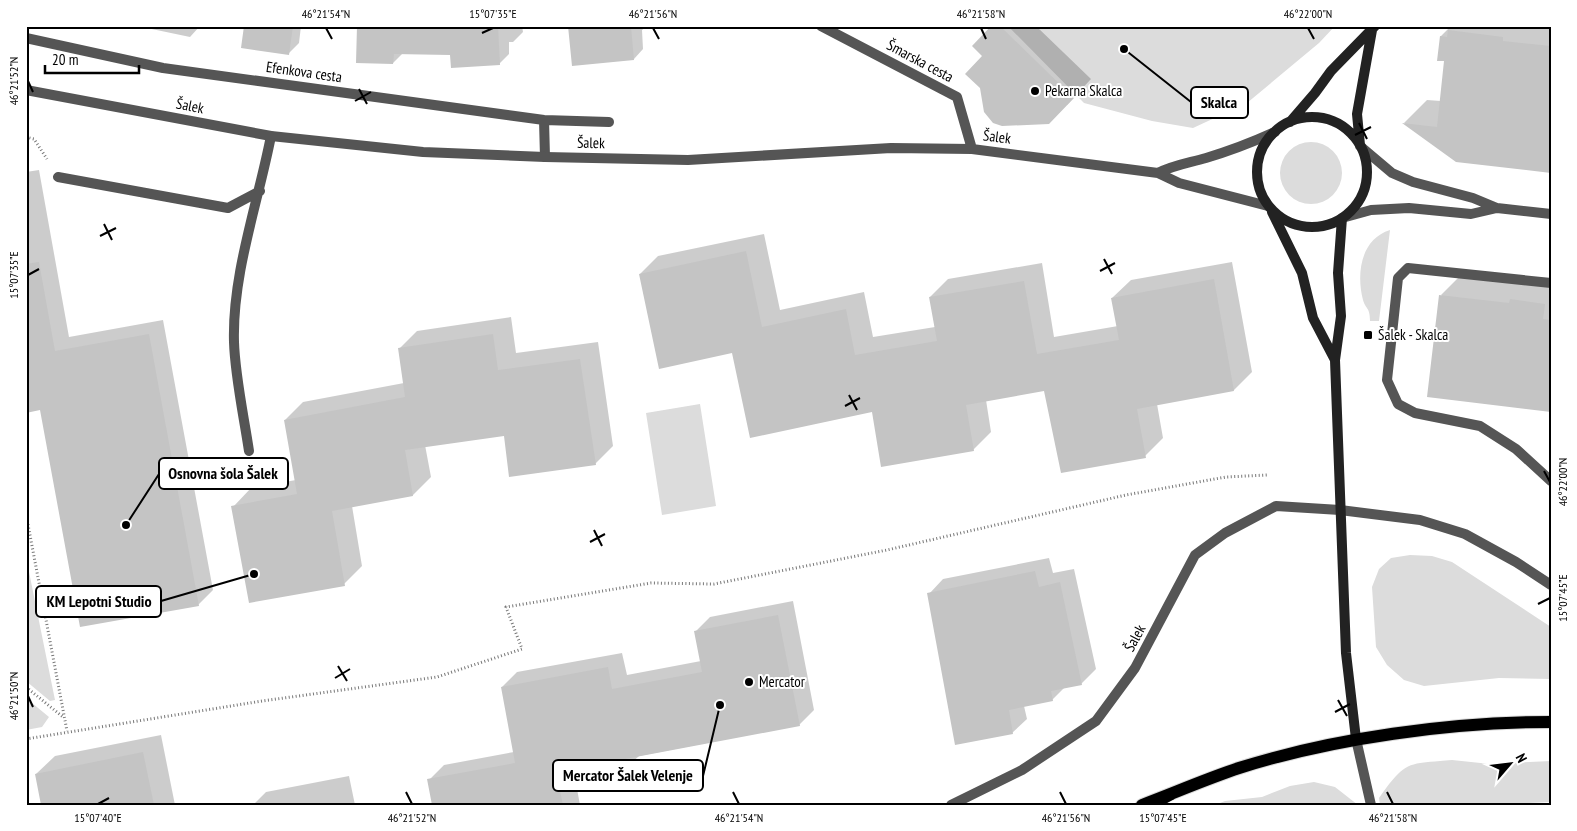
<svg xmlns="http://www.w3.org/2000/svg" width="1577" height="831" font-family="'PT Sans Narrow',sans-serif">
<rect width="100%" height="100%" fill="#fff"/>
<path fill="#dcdcdc" d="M1008 26H1335L1319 43 1247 103 1193 128 1152 121 1084 103Z
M1280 173a31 31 0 1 1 62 0a31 31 0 1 1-62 0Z
M1390 230 1379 321H1370C1370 307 1366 310 1363 300 1356 273 1361 239 1390 230Z
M700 404 716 506 662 515 646 413Z
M1410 555 1432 556 1452 562 1551 627V679L1499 678 1424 686 1404 680 1387 665 1376 647 1372 587 1379 569 1391 558Z
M26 557 55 700 50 701 26 681Z
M26 698 49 717 42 727 26 730Z
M1452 760 1490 764 1551 761V802L1484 805H1380L1379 798C1406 760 1407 764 1452 760Z
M1314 782 1335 787 1358 805H1215L1225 801 1262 797 1290 786Z"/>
<path fill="#0003" d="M148 26H200L190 37 147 28Z
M245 26H301L299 43 289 53Z
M358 26H522L523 32 513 42H509V54L499 64 451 54 403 53 393 63Z
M569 26H647L642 30 643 49 634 59Z
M993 26H1036L1091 79 1067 105 984 56Z
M1451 26H1551V172L1457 161 1404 123 1427 100 1441 101 1446 60H1439L1441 36Z
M39 170 69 337 163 320 213 590 198 605 41 409 26 412V172Z
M764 234 780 310 864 292 873 337 935 327 930 297 948 279 1042 263 1054 337 1118 326 1112 298 1131 280 1232 262 1252 372 1234 390 1157 404 1163 438 1145 456 1045 390 986 400 991 432 973 450 733 352 640 274 658 256Z
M1464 272 1551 279V411L1441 295Z
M511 317 516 353 598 342 613 446 595 464 505 434 425 445 431 477 413 495 352 506 362 566 344 584 233 507 251 488 296 480 285 420 303 402 404 383 399 349 417 331Z
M1049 558 1053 573 1074 569 1096 669 1081 684 1065 687 1052 700 1024 706 1027 719 1012 733 929 594 943 579Z
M793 601 814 710 799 725 639 756 626 768 575 778 580 805H433L429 780 444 765 514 752 502 687 517 672 622 653 627 675 701 661 695 632 710 617Z
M161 735 175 805H43L36 774 55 756Z
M349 776 355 805H253L266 792Z"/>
<path fill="#c4c4c4" d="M244 26H293L289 55 241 48Z
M357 26H498L500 65 451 68 450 55 394 54 393 64 356 63Z
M568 26H631L634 60 572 66Z
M991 26H1000L1074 98 1049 124 1002 126 993 123 984 112 980 88 965 74 982 56 972 46Z
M1448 30 1503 37V41L1551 46V173L1456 162 1402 123 1437 127 1444 61H1437L1440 36 1447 37Z
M746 251 762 327 846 309 855 355 937 341 929 297 1024 281 1037 354 1119 340 1111 298 1214 279 1234 391 1137 409 1146 458 1061 473 1044 391 966 405 974 451 881 467 872 412 750 438 732 353 659 369 639 274Z
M39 262 55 351 149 334 199 606 80 627 40 410 26 413V264Z
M1439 295 1509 303 1510 299 1545 304 1543 319 1551 320V412L1427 397Z
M493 334 498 370 580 359 596 465 509 477 504 436 405 450 413 496 332 511 345 586 249 603 231 506 297 494 284 420 405 397 398 348Z
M1035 571 1039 587 1060 582 1082 685 1051 691 1053 701 1009 710 1013 734 955 745 927 593Z
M778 615 800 726 625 759 627 769 558 782 563 805H432L427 779 515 763 501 687 608 667 612 689 702 672 694 631Z
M143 752 154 805H41L35 774Z"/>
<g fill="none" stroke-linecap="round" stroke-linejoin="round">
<g stroke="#dbdbdb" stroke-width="14">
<path id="primary" d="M1142 805C1174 793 1206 779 1239 768 1334 738 1451 722 1551 722"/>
</g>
<path stroke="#777" stroke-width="3" stroke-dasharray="1 2.5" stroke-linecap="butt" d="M26 137 34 139 47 159
M26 514 67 731
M26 687 63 717
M26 739 262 701 437 677 522 649 506 607 651 583 714 584 887 550 1126 495 1226 477 1267 475"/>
<path stroke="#555" stroke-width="10" d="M26 38 163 68 544 120 609 122
M544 120 545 157
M58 177 228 208 260 191
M1551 283 1408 268 1398 278 1387 380 1398 404 1415 413 1480 426 1516 449 1551 481
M249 451C244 417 235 376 234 342 232 274 258 203 271 136"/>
<path stroke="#555" stroke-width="10" d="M821 26 957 97 972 149
M26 90 271 136 423 152 545 157 688 160 891 148 972 149 1158 173 1179 183 1268 206
M1360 146 1392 173 1413 182 1473 198 1497 208 1551 214
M1158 173C1174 165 1189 163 1206 158 1230 151 1253 142 1275 132
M1342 218 1371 210 1409 208 1471 214 1497 208
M1356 739 1371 805
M951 805 1022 770 1096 721 1135 668 1195 555 1225 533 1276 506 1340 510 1420 520 1465 534 1516 562 1551 585"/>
<path stroke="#222" stroke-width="10" d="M1257 172a55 55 0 1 1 110 0a55 55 0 1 1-110 0Z
M1290 122 1315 93 1331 71 1375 26
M1360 145 1357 114 1372 30
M1272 212 1302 273 1313 318 1335 360
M1342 218 1338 273 1341 316 1335 360 1346 653 1356 739"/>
<use href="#primary" stroke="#000" stroke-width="12"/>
</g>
<path fill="none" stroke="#000" stroke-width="2" d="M326 28 332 39M653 28 659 39M981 28 986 39M1308 28 1314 39M482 33 493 28M28 81 33 92M359 89 367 104M355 101 371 92M1359 123 1367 139M1355 135 1371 127M104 224 112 240M100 236 116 228M1104 259 1112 274M1100 271 1115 263M28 275 39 269M849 395 857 410M845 406 860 398M1544 471 1550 482M594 530 602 546M590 542 605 534M1538 604 1550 598M338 666 347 681M335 678 350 669M28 696 33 707M1338 700 1347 716M1335 712 1350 704M406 792 412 804M733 792 739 804M1060 792 1066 804M1387 792 1393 804M98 804 109 798M1163 804 1174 798"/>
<g fill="#000" stroke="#fff" stroke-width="2">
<circle cx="1035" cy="91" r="5"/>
<rect x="1363" y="330" width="10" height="10" rx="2.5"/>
<circle cx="749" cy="682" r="5"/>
</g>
<g text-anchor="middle" stroke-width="4" stroke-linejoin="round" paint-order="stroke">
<g font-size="15" fill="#000" stroke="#fff">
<text transform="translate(920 61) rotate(28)" y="5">Šmarska cesta</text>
<text transform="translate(304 72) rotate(8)" y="5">Efenkova cesta</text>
<text transform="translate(190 106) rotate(11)" y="5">Šalek</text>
<text transform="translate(997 137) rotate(7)" y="5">Šalek</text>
<text transform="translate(591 143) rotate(1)" y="5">Šalek</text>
<text transform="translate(1135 638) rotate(-62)" y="5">Šalek</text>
</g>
<g font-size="15" fill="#000" stroke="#fff" text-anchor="start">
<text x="1045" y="96">Pekarna Skalca</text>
<text x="1378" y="340">Šalek - Skalca</text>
<text x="759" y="687">Mercator</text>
</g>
</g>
<path fill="none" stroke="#000" stroke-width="2" d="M1124 49L1191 102M126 525L159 474M254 574L161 601M720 705L703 776"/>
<g fill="#000" stroke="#fff" stroke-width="2">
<circle cx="1124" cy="49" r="5"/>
<circle cx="126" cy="525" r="5"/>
<circle cx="254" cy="574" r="5"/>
<circle cx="720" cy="705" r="5"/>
</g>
<g fill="#fff" stroke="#000" stroke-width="2">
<rect x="1191" y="87" width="57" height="31" rx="5"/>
<rect x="159" y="458" width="129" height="31" rx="5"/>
<rect x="36" y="586" width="125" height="31" rx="5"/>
<rect x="553" y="760" width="150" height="31" rx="5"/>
</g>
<g font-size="16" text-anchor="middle" font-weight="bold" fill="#000">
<text x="1219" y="108">Skalca</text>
<text x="223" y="479">Osnovna šola Šalek</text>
<text x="99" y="607">KM Lepotni Studio</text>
<text x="628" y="781">Mercator Šalek Velenje</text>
</g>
<rect width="1577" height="831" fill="none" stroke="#ffffff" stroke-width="55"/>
<g transform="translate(1510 764) rotate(62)" stroke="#ffffff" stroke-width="4" paint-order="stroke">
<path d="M0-4L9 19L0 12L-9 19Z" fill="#000000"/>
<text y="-8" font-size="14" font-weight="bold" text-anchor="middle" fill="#000000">N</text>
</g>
<path d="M45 65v8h94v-8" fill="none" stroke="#000000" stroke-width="2.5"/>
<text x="52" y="65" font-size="15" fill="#000000" stroke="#ffffff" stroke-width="4" paint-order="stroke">20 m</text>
<rect x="28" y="28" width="1522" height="776" fill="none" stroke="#000" stroke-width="2"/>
<g font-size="12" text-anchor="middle" fill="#000">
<text x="326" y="18">46°21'54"N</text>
<text x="493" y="18">15°07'35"E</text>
<text x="653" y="18">46°21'56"N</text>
<text x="981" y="18">46°21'58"N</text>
<text x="1308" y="18">46°22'00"N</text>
<text transform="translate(14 81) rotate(-90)" y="4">46°21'52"N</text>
<text transform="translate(14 275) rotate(-90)" y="4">15°07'35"E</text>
<text transform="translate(1563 482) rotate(-90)" y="4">46°22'00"N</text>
<text transform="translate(1563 598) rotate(-90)" y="4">15°07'45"E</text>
<text transform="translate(14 696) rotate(-90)" y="4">46°21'50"N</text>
<text x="98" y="822">15°07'40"E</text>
<text x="412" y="822">46°21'52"N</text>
<text x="739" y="822">46°21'54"N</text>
<text x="1066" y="822">46°21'56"N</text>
<text x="1163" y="822">15°07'45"E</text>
<text x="1393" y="822">46°21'58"N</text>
</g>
</svg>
